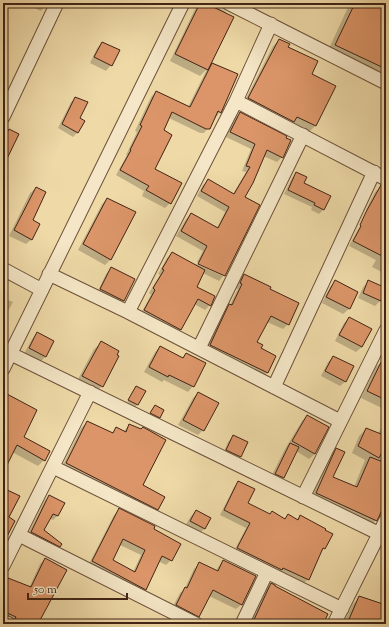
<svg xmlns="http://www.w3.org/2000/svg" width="389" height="627" font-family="'Sorts Mill Goudy',serif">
<rect width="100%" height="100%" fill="#eed9a7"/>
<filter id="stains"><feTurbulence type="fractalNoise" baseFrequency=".005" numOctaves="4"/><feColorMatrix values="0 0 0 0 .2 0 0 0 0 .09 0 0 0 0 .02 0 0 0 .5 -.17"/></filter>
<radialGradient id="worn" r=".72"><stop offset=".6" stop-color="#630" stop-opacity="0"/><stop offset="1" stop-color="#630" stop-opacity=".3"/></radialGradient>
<path fill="#0003" fill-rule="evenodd" d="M24 3H47L41 11Z
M198 3H219L220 8 226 12 208 69 213 64 220 112 204 133H200L169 118 162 130 154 169 170 203 165 208 142 196 144 191 116 175 127 155H126L137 132 135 131 151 97 156 92 188 107 207 69 200 76 170 61Z
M350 3H386V84L326 55Z
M279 40 311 75 315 126 309 132 291 123 243 104 273 46Z
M102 43 118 51 111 65 106 71 90 63 97 48Z
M76 98 79 118 84 121 77 133 73 137 58 128 71 102Z
M240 113 282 157 277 162 263 156 243 197 224 276V274L197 262 203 251 176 236 186 219 191 214 217 228 225 212 197 196 203 185 208 180 233 194 246 172 242 171 251 149 226 137 235 118Z
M296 174 302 184 330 197 323 210 319 214 311 210 312 207 284 194 292 178Z
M381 186 386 188V220L366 210 375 192Z
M36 188 32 221V239L26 244 9 236 30 193Z
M107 199 111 259 105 265 78 250 102 204Z
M363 223 386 235V274L372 267 376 260 349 246 359 228Z
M172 253 195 266 196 264 223 276 219 281 203 273 196 287 210 305 205 310 194 304 180 330 176 334 140 315 151 295 149 293 160 275 158 274 167 258Z
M111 268 124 300 118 306 96 295 106 274Z
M244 275 269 289 288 324 283 329 267 322 256 343 260 349 275 356 267 373 262 378 205 350 225 310 230 305 238 289 235 288 239 280Z
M335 281 357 292 349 309 343 314 322 303 330 287Z
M369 281 386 289 380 301 375 306 358 298 363 287Z
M3 298 13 302 7 313 3 318Z
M349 318 371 330 362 347 356 352 335 341 344 323Z
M37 333 53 341 45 357 40 362 24 354 32 339Z
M101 343 102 386 95 393 76 383 94 349Z
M160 347 182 359 186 354 193 386 188 392 164 380 162 382 144 372 155 352Z
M333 357 346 381 340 386 321 376 328 362Z
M382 361 386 362V410L361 398 376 367Z
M136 387 137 405 135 407 127 402Z
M198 393 203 430 198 435 178 425 193 398Z
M7 395 22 437 44 460 38 466 12 452 3 470V399Z
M155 406 159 417 157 420 149 416Z
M307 416 315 454 309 459 296 451 283 478 278 483 270 479 285 449 302 421Z
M386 418V497L376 520 369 527 310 500 330 456 337 449 332 477 354 487 365 460 352 453 359 436 366 429 378 434Z
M87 422 112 433 116 429 124 431 129 425 142 486 158 509 152 515 61 469 81 428Z
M233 436 247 442 240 457 235 462 222 456 228 442Z
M239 483 247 504 270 515 284 519 288 516 296 520 300 516 332 535 324 549V548L318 547 323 550 320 553 308 579 303 584 233 553 246 528 220 515 234 487Z
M50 496 64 503 57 516 53 520 49 518 43 531 59 546 55 550 27 536 45 500Z
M119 510 152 530 171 560 166 565 158 561 145 589 140 594 88 566 114 515ZM120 545 141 555 133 572 112 560Z
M196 511 205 528 199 534 185 526 191 516Z
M45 559 37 624H12L3 619 4 584 9 579 29 588 40 564Z
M223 561 242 604 236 609 209 596 198 616 193 621 171 610 180 593 184 590 194 569 199 564 216 571 218 567Z
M271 584 322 624H250L265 590Z
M360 597 382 605 384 603 386 604V624H343L353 604Z"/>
<path fill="#db9568" stroke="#412416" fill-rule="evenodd" d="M200 3H205L234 17 208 70 175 54Z
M355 3H386V69L335 45Z
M279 39 290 44 288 47 318 61 312 74 336 86 316 126 297 117 294 122 248 98Z
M102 42 120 50 112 66 94 57Z
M212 63 238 74 221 113 218 111 210 129H206L172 112 164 130 172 135 155 169 182 183 171 204 146 190 149 186 120 170 131 150H130L142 126 140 125 156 91 190 107Z
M75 97 88 102 80 118 85 121 78 133 62 124Z
M240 112 287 136 286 138 291 140 283 158 267 150 253 183 245 197 260 205 225 276 198 264 207 246 181 231 191 213 218 228 229 207 201 191 208 179 234 194 250 167 246 166 255 144 230 132Z
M9 129 19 134 3 167V141Z
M296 172 307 177 304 183 331 196 324 210 314 205 315 203 288 190Z
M381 185 386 187V258L353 241 361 226 360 225 366 212Z
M36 187 46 192 33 220 40 224 32 240 14 230Z
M107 198 136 212 111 260 83 244Z
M172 252 205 270 197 287 215 296 211 306 198 299 181 330 144 310 155 290 153 288 164 270 162 269Z
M111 267 135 279 124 301 100 289Z
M244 274 271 287 270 289 299 303 289 325 271 316 257 342 263 345 261 348 276 356 268 373 210 345 229 304 232 305 242 284 240 283Z
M335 280 358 292 350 309 326 297Z
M368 280 386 288 381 301 363 293Z
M349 317 372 329 362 347 339 335Z
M37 332 54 341 46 357 29 348Z
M101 341 119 351 117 355 119 356 103 387 82 376Z
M160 346 183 358 186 353 206 363 194 387 169 375 168 377 149 367Z
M386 352V400L367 391Z
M333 356 354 366 346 382 325 371Z
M136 386 146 391 138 405 128 400Z
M198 392 219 403 204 431 183 420Z
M7 394 37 410 24 437 50 451 45 461 17 445 3 473V401Z
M155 405 164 410 160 418 150 413Z
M307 415 329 427 315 454 292 441Z
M87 421 113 433 116 427 126 432 129 424 141 429 143 427 166 440 143 485 165 497 158 510 66 463Z
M366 428 386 436V445L379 458 358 446Z
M233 435 248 442 241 457 226 450Z
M290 443 299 447 284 478 275 474Z
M336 448 345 452 333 477 357 487 370 457 386 463V501L377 521 316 493Z
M238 481 255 489 248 503 270 514 272 511 285 519 288 514 298 520 300 515 326 529 325 530 333 534 325 549 323 548 309 580 283 568 282 570 237 548 250 523 224 510Z
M3 488 20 496 9 517 15 521 3 544Z
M49 495 65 503 58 516 53 514 44 530 62 544 60 547 31 532Z
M119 508 155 526 154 529 181 544 172 561 162 556 146 590 92 561ZM123 539 145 550 135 572 113 560Z
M196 510 211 518 205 529 190 521Z
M45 558 67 570 38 624H25L15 619 16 617 3 611V590L8 578 31 587Z
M223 560 256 576 242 605 213 590 199 617 176 605 185 587 187 588 199 562 218 571Z
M271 583 275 585V586L328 614 323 624H252Z
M359 596 386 605V624H347Z"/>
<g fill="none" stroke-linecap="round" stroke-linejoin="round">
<g stroke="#6c513a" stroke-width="15">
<path id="street" d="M228 3 386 83
M236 101 271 24
M3 117 57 3
M3 269 42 290
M49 274 128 312
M199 348 303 135
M11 354 386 537
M3 369 183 3
M274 387 374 172
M340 421 128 312 236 101 386 179
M53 467 342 609
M303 497 386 330
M19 535 196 624
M3 566 90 392
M3 621 9 624
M242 624 267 572
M334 624 386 520"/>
</g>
<use href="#street" stroke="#f4e6c6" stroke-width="13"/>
</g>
<rect width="389" height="627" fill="none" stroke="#eed9a7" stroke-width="16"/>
<rect x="4" y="4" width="381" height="619" fill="none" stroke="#412416" stroke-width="2"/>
<rect x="8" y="8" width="373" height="611" fill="none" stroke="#412416"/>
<path d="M28 593v6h99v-6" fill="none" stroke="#412416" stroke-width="2"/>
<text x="34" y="593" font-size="12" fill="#412416" stroke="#f4e6c6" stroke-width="3" paint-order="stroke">50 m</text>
<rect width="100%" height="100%" filter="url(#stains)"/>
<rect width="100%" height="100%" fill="url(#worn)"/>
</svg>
